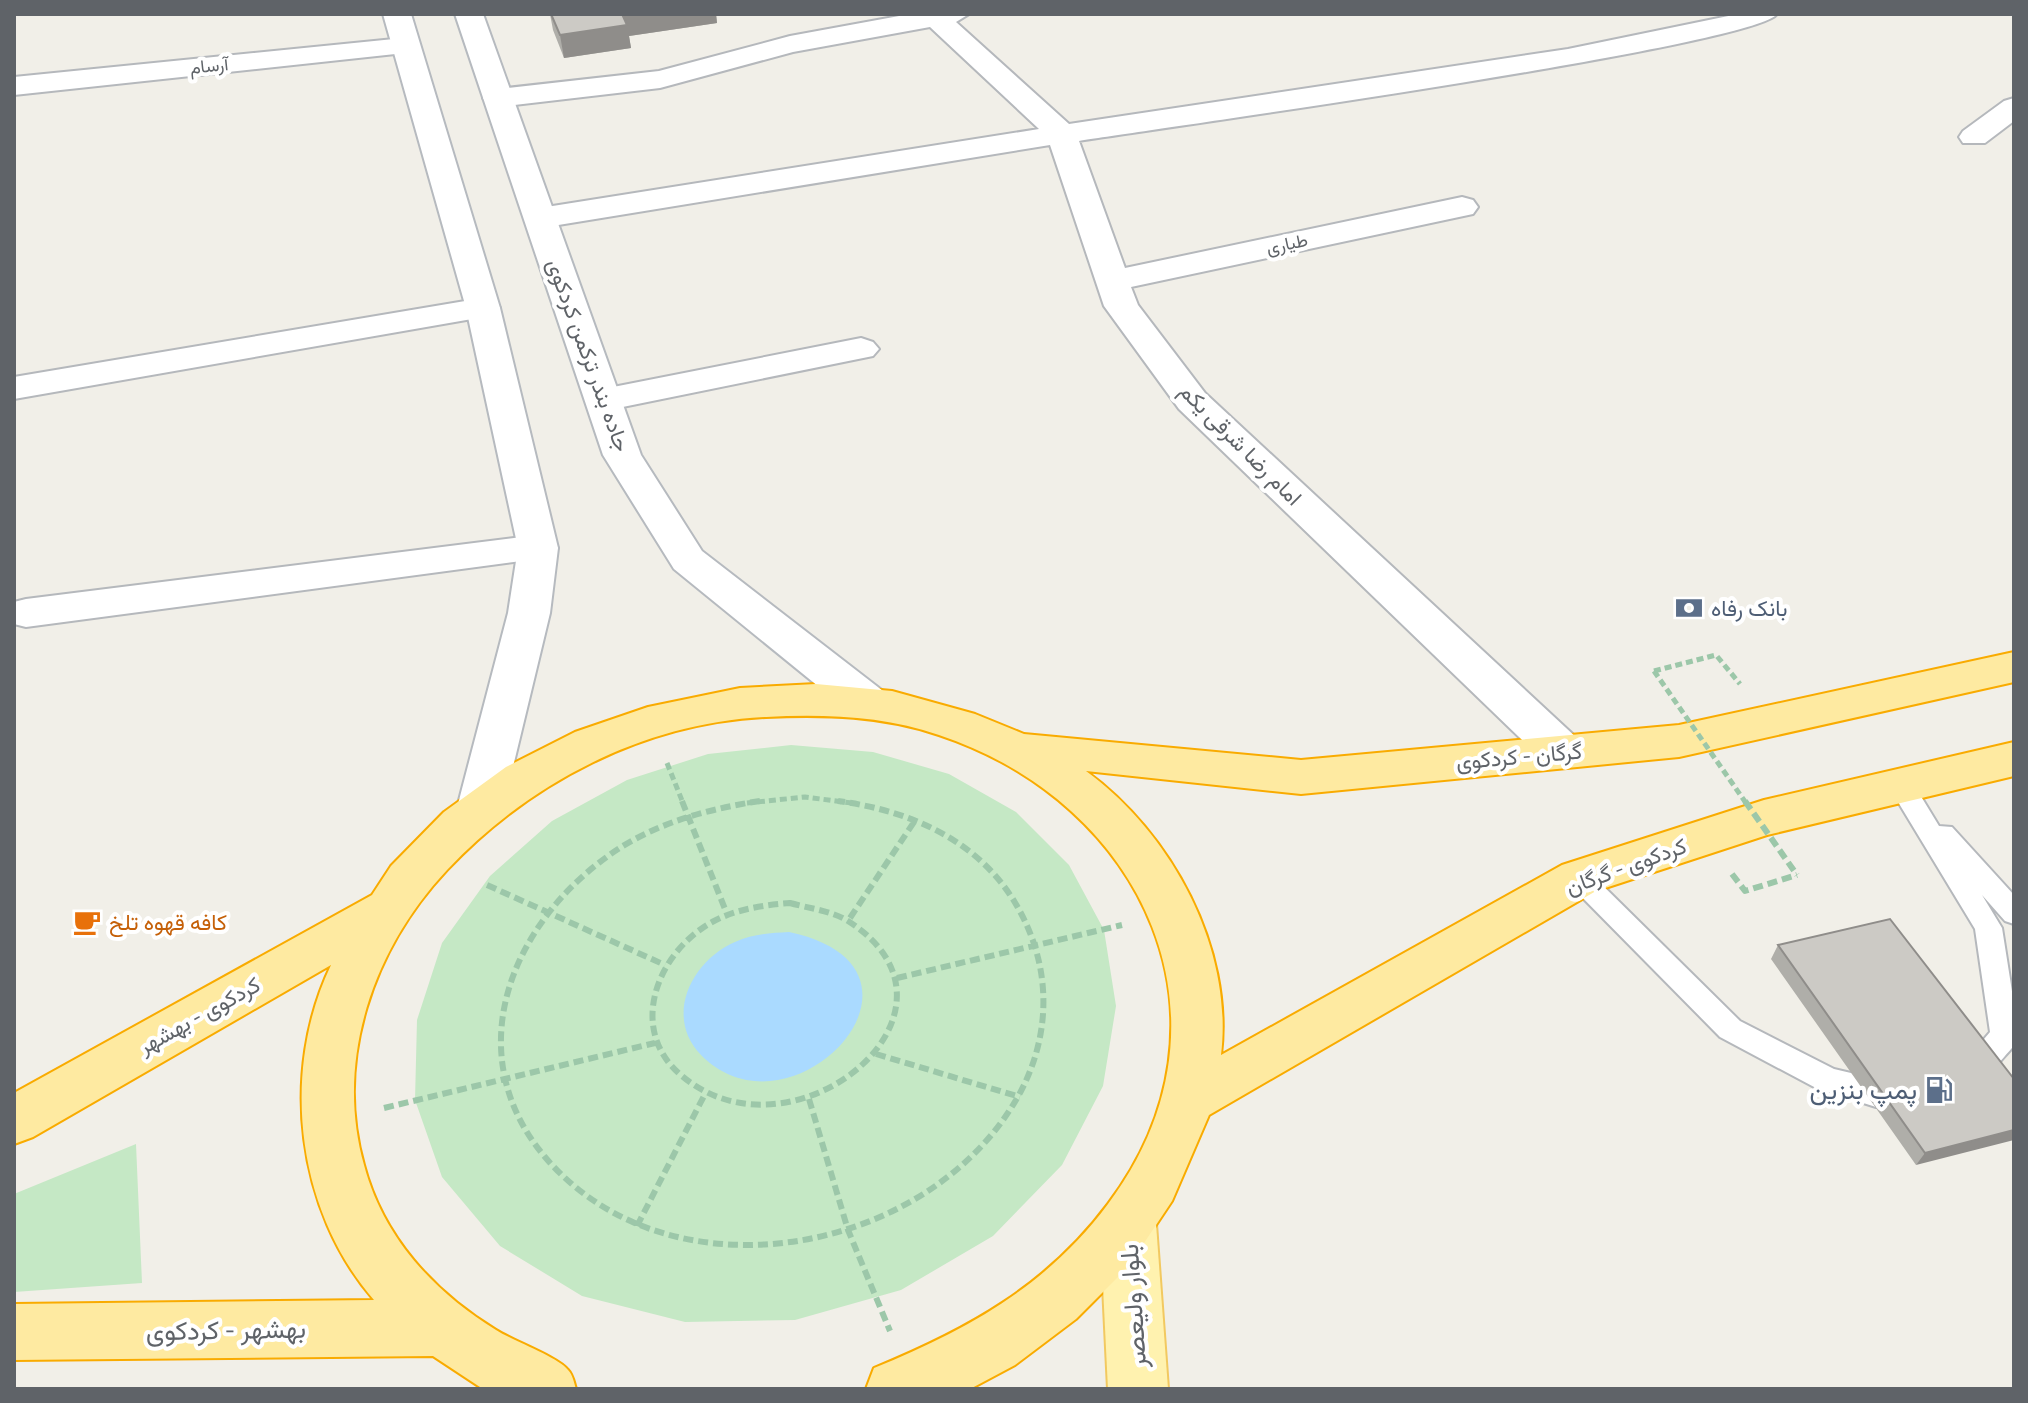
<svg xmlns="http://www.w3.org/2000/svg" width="2028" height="1403" font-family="Karla,Vazirmatn,sans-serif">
<rect width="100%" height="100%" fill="#f1efe8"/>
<path fill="#c5e8c5" d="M791 745 873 752 949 774 1016 812 1069 865 1104 930 1116 1006 1103 1086 1062 1165 993 1236 901 1290 795 1320 685 1322 582 1296 500 1246 442 1177 415 1100 417 1020 442 943 490 876 552 821 627 780 708 754Z
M136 1144 142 1283 14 1292V1194Z"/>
<path fill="#aadaff" d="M789 932C959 968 793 1148 701 1055 664 1017 691 961 735 942 753 934 770 933 789 932Z"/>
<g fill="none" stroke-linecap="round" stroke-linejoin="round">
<g stroke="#b5b8bc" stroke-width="4">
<path id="service" d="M1902 778 1911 780 1939 826 1952 827 2014 895V924L2005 921 1982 895 2002 928 2014 1004V1046C1999 1061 1982 1090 1959 1082L1955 1073 1990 1032 1975 929 1889 787 1893 780Z
M1579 868 1588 871 1740 1021 1834 1069 1906 1086 1911 1095 1906 1104 1876 1107 1816 1088 1720 1037 1570 885 1566 878 1570 871Z"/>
</g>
<g stroke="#b5b8bc" stroke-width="4">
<path id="minor" d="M910 14H969L956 22 1069 124 1568 49 1738 14H1777C1754 46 1161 128 1079 141L1125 268 1462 197 1473 200 1478 207 1473 214 1131 287 1138 305 1205 393 1579 740 1586 752 1579 764 1563 768 1547 764 1179 409 1104 306 1050 145 540 228 529 225 524 218 529 211 540 208 1039 129 930 27 793 52 660 88 498 107 488 104 483 98 488 92 498 89 659 71 790 36Z
M404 38 414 40 418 46 414 52 14 95V77Z
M2014 98V121L1985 143H1963L1959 137 1963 131 2004 101Z
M483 298 495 301 500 308 495 315 14 399V377Z
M861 338 873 342 879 349 873 356 603 411 590 408 585 400 590 392 603 389Z
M538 535 552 539 558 548 552 557 26 627 14 624V602L26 599Z"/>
</g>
<g stroke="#b6babf" stroke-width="4">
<path id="secondary" d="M383 14H411L500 308 558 548 550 613 503 808 496 820 480 825 464 820 457 808 508 613 518 548 466 308Z
M455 14H483L641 455 702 551 883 691 889 702 883 713 867 718 851 713 674 569 603 455Z"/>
</g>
<g stroke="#f2c960" stroke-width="4">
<path id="primary" d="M1128 1198 1148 1206 1156 1224 1168 1389H1108L1100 1224 1108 1206Z"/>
</g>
<g stroke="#f9ab00" stroke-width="4">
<path id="trunk" d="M2014 652V682L1679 757 1301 794 1086 771C1171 833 1234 948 1221 1055L1562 865 1764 800 2014 742V776L1767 835 1596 891 1209 1115 1172 1201 1128 1267 1076 1319 1015 1365 970 1389H866L874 1368C967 1330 1047 1286 1108 1204 1246 1021 1144 803 939 735 884 716 824 714 766 717 644 723 530 782 447 870 374 948 334 1059 364 1165 383 1237 434 1292 496 1330 513 1341 558 1357 568 1370 573 1375 574 1383 576 1389H483L433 1356 14 1360V1304L374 1300C296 1210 280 1072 331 965L33 1137 14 1144V1093L372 895 391 866 444 812 506 767 575 732 648 707 740 688 816 684 892 691 975 714 1024 734 1301 760 1679 725Z"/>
</g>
<path stroke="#9cc7a9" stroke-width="5" stroke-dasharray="7 4" stroke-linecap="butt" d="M1654 671 1716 655 1740 684
M667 763 683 803
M747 803 805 797 852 803"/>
<path stroke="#9cc7a9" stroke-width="6" stroke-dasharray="10 5" stroke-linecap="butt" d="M682 801 727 914
M760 801C707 809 652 824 608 856 509 927 459 1055 545 1157 670 1305 934 1255 1021 1091 1052 1031 1051 965 1017 906 979 840 911 811 838 801
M1732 874 1745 891 1797 875
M487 885 665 965
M790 903C808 908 832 911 848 921 988 1010 794 1170 682 1076 626 1030 657 951 714 921 737 909 764 905 790 903Z
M850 918 916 819
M897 978 1122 925
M876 1054 1020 1097
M809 1099 848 1230 890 1331
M384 1108 655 1043
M637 1226 705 1094"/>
<use href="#service" fill="#fff" fill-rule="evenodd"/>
<use href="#minor" fill="#fff" fill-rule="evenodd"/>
<use href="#secondary" fill="#fff" fill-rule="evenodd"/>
<use href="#primary" fill="#fff2af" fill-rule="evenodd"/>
<use href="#trunk" fill="#feeaa1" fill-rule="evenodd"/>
<path stroke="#9cc7a9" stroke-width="5" stroke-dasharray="7 4" stroke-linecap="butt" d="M1654 671 1746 803"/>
<path stroke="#9cc7a9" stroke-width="6" stroke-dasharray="10 5" stroke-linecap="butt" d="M1745 801 1797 875"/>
</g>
<path fill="#afaea9" d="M550 14H716L717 23 629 36 631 48 564 58 553 30Z
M1778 945 2014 1079 1916 1165 1771 959Z"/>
<path fill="#8f8d8a" d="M622 14H716L717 23 629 36 631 48 564 58 560 35Z
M2014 1130V1140L1916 1165 1925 1153Z"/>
<path fill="#cccac5" stroke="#8f8d8a" stroke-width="2" d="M551 14H622L627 25 560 35Z
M1890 919 2014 1079V1130L1925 1153 1778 945Z"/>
<defs>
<g id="bank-bare" transform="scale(2.16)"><path d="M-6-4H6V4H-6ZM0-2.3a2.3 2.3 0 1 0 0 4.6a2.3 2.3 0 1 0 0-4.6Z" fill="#5c6f8a" stroke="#fff" stroke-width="2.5" paint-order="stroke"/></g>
<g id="cafe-bare" transform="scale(2.16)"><path d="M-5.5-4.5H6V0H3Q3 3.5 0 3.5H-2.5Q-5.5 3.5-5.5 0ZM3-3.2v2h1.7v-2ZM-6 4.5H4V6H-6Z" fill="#e8710a" stroke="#fff" stroke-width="2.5" paint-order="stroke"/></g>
<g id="fuel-bare" transform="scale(2.16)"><path d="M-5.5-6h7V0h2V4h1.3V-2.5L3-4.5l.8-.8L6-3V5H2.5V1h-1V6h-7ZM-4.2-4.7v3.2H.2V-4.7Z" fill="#5c6f8a" stroke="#fff" stroke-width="2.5" paint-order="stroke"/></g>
</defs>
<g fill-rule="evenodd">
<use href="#bank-bare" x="1689" y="608"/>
<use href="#cafe-bare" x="87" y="922"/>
<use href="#fuel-bare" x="1939" y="1090"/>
</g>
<g text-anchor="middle" stroke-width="8" stroke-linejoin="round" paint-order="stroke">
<g font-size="18" fill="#5f6368" stroke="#fff">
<text transform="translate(209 66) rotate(-6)" y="6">آرسام</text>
<text transform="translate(1287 244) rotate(-12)" y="6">طیاری</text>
</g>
<g font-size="22" fill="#5f6368" stroke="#fff">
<text transform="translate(589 355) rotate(70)" y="8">جاده بندر ترکمن کردکوی</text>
<text transform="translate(1241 444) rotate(45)" y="8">امام رضا شرقی یکم</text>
<text transform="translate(1519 756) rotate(-5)" y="8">گرگان - کردکوی</text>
<text transform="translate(1626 866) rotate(-20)" y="8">کردکوی - گرگان</text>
<text transform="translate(199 1015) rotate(-29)" y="8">کردکوی - بهشهر</text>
</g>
<g font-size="22" fill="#4e5e75" stroke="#fff" text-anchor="start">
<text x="1711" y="616">بانک رفاه</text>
</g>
<g font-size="22" fill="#c56008" stroke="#fff" text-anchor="start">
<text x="109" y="930">کافه قهوه تلخ</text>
</g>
<g font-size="26" fill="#4e5e75" stroke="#fff" text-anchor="end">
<text x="1917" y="1099">پمپ بنزین</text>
</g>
<g font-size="26" fill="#5f6368" stroke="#fff">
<text transform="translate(1133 1306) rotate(-94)" y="9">بلوار ولیعصر</text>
<text transform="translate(226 1330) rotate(-1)" y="9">بهشهر - کردکوی</text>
</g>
</g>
<rect width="2028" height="1403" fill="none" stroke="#5f6368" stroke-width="32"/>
</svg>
